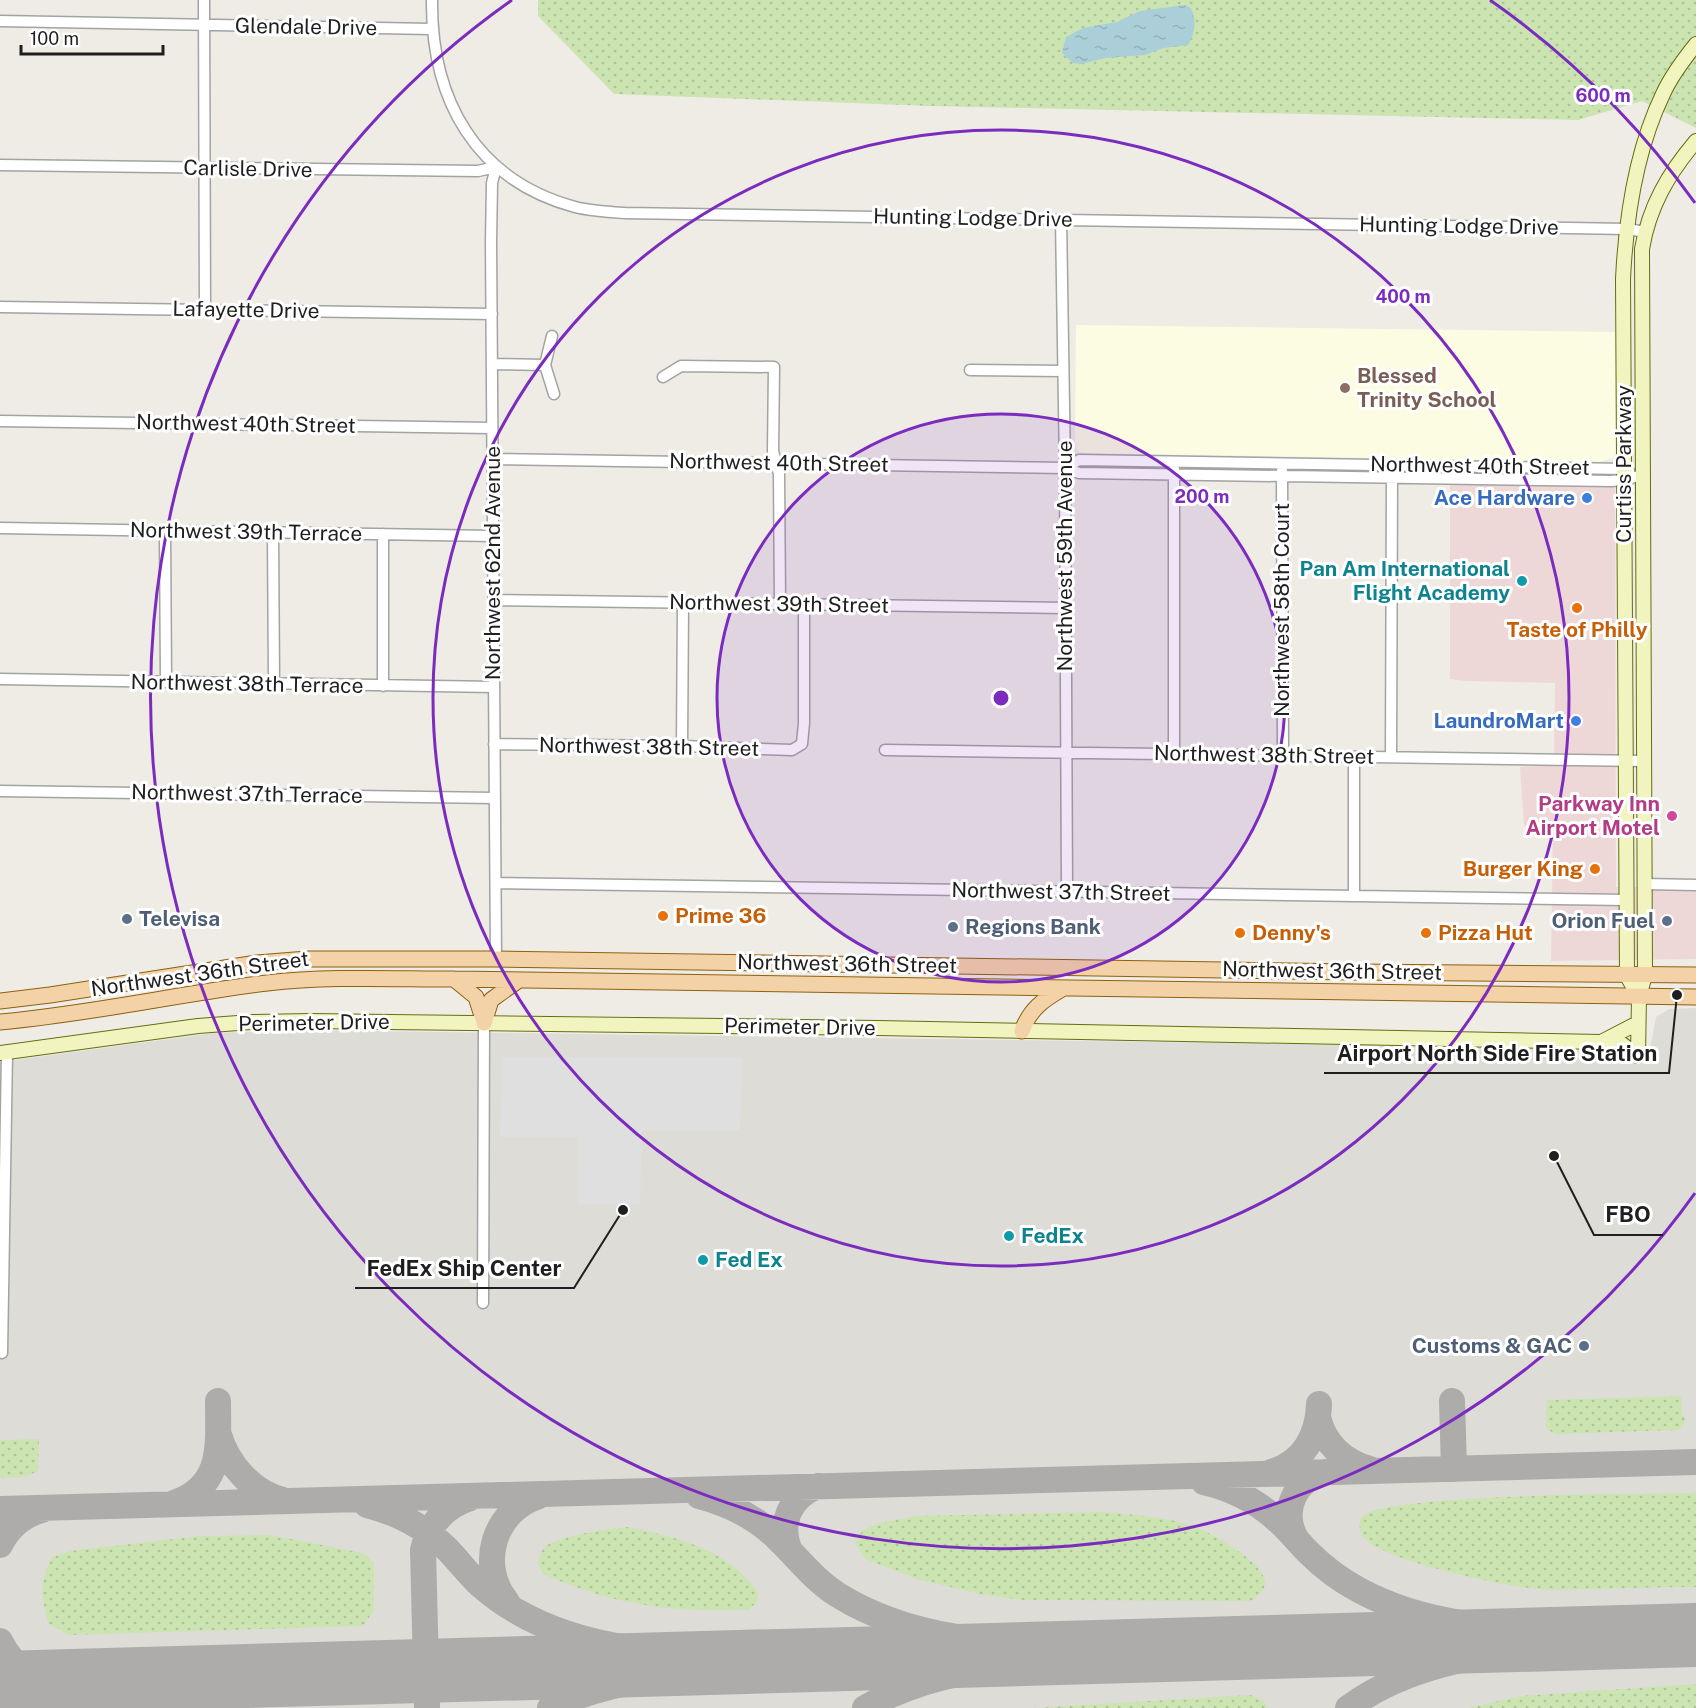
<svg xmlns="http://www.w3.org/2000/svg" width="1696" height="1708" font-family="'Public Sans',sans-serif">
<defs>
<pattern id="grass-dots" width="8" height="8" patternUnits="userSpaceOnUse" patternTransform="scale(1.5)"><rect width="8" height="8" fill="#cbe4b1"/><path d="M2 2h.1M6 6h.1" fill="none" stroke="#aec398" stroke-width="1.8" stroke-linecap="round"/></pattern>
<pattern id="water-ripples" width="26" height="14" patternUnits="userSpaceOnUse" patternTransform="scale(1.5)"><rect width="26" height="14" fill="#abcfd9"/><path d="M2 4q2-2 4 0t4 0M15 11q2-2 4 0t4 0" fill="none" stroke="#93b1ba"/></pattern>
</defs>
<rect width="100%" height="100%" fill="#efece6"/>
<path fill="#eed8d7" d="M1450 485H1615L1616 887H1696V959L1551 961 1553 828 1524 826 1520 767 1554 765 1555 683 1466 681 1450 679Z"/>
<path fill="#fcfce2" d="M1076 325 1615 332 1616 452 1612 458 1600 462 1083 453 1078 451 1075 444Z"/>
<path fill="#dedcd7" d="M1696 1008V1708H0V1062L214 1033 300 1030 1650 1049 1656 1017 1669 1009Z"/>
<path fill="url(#grass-dots)" d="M538 0H1696V128L1642 101 1578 120 930 106 614 94 538 16Z
M1681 1396 1682 1414 1685 1418 1684 1425 1678 1430 1555 1434 1546 1428 1547 1400Z
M39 1439 38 1471 25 1477 0 1478V1440Z
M1696 1493V1587C1660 1587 1623 1588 1587 1589 1570 1589 1553 1591 1537 1589 1504 1586 1384 1561 1364 1538 1359 1532 1358 1523 1362 1517 1380 1493 1652 1494 1696 1493Z
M1102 1512C1132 1515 1164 1516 1193 1526 1210 1532 1268 1564 1265 1584 1264 1593 1257 1596 1251 1601L1022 1600 980 1594 917 1579 865 1559 855 1543 862 1531 879 1523 916 1516Z
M628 1527C678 1538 726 1548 758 1592L757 1602 748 1610C714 1610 679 1611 645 1605 610 1600 576 1588 543 1574L538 1563C539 1559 541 1552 543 1549 554 1535 610 1529 628 1527Z
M270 1535 363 1553 374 1563V1610L363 1626 69 1635 48 1623C42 1596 38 1583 52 1557L70 1551 200 1536Z
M1696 1684V1708H1468L1521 1696Z
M1250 1695 1263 1700 1268 1708H1033Z"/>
<path fill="#dfdfdf" d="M502 1057H742L740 1130H642L640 1204H578L579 1137H500Z"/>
<path fill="url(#water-ripples)" d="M1185 5 1191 8C1197 22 1195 33 1188 45L1164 48 1145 55 1106 58 1081 64 1073 63 1062 53 1066 37 1083 28 1117 22 1140 11Z"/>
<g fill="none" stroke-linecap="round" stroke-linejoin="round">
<path stroke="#aeacaa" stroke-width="26" d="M1452 1401 1454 1469
M1318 1417C1324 1444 1344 1462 1370 1469
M219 1435C228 1465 252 1492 283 1500
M1271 1472C1303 1463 1318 1436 1319 1404
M1204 1482C1230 1488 1256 1501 1276 1519 1288 1529 1297 1541 1308 1552 1323 1567 1340 1580 1359 1590 1425 1626 1499 1629 1573 1631 1614 1632 1655 1634 1696 1635
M699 1496C729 1504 756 1517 778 1539 798 1558 814 1580 838 1595 910 1640 996 1644 1079 1646 1118 1647 1158 1648 1197 1649
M174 1503C224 1486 218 1445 218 1401
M367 1505C396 1512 425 1527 446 1548 458 1560 468 1574 480 1585 495 1598 511 1609 529 1618 630 1669 757 1651 866 1658
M0 1509 1696 1462
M1297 1540C1280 1512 1294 1480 1325 1472
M0 1545C9 1527 23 1515 42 1510
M790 1551C778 1523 790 1497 818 1486
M507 1602C477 1565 494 1510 539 1496
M0 1641C16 1673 35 1678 67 1681
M11 1708C24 1692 38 1685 59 1682
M427 1708 423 1550C429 1524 445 1506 470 1498
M550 1708C609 1680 673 1674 737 1669
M865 1708C926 1673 997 1665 1065 1660
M1348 1708C1413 1660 1496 1652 1573 1645"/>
<path stroke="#aeacaa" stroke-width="64" d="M0 1683 1696 1635"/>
<g stroke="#a3a3a3" stroke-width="13">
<path id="street" d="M204 0 205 310
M432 0C431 99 475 180 575 207 591 211 609 212 625 213L1628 229 1645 232
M0 21 432 29
M0 165 478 171 496 167 492 183 491 242 496 959
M1061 219 1065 468 1067 892
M0 307 492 314
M552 336 545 365 554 394
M492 364 545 365
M970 370 1063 371
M663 377 681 366 774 367 773 451 779 474 780 604
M0 421 492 428
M492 459 1065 468 1079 473 1611 481 1624 480 1642 475
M1065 468 1079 460 1624 469 1629 471
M1174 469V754
M1282 471 1283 756
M0 528 493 536
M165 531 166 682
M273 533 274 684
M494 600 1065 608
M0 679 494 687
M383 686V534
M494 744 682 746 792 750 802 744 804 723V604
M682 746 683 603
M885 750 1643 761
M1391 757 1392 473
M0 791 494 798
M496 883 1626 900
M1644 884 1696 885
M1354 896V757
M483 1303 484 1023
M2 1353 7 1052"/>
</g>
<g stroke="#646e0f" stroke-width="16">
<path id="secondary" d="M1639 997 1627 976 1623 279C1626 217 1636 150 1663 94 1671 76 1684 59 1696 44
M1603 1041 1638 1023
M0 1053 198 1026 251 1022 311 1021 878 1028 1601 1042 1622 1044 1638 1056
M1638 1056 1639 997 1645 975 1642 249C1649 207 1668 174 1696 141"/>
</g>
<g stroke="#8d610d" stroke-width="17">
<path id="primary" d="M454 979 476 997 484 1022
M0 1001 50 995 257 963 307 959H496L1355 972 1696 975
M0 1022C90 1014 178 994 267 983 329 976 392 979 454 979L1696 997
M484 1023 491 1000 519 980
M1022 1031C1030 1009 1043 1000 1062 989"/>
</g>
<use href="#street" stroke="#fff" stroke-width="10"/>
<use href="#secondary" stroke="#f2f4bf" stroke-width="14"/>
<use href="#primary" stroke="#f4d2a7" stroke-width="15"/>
</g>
<circle cx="1001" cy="698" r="284" fill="#7b2cbf" fill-opacity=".12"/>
<g fill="none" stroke="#7b2cbf" stroke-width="3">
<circle cx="1001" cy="698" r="284"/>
<circle cx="1001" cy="698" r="568"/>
<path d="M1695 1193A852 852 0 1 1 512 0M1490 0A852 852 0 0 1 1695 203"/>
</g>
<circle fill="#8d6e63" stroke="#fff" stroke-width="2" cx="1345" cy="388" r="6"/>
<g fill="#3f7fe0" stroke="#fff" stroke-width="2">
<circle cx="1587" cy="498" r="6"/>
<circle cx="1576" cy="721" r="6"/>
</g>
<g fill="#0f9aa8" stroke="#fff" stroke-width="2">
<circle cx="1522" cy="581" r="6"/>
<circle cx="1009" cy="1236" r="6"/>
<circle cx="703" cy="1260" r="6"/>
</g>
<g fill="#e8710a" stroke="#fff" stroke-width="2">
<circle cx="1577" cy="608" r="6"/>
<circle cx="1595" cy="869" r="6"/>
<circle cx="663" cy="916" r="6"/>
<circle cx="1240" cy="933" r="6"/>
<circle cx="1426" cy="933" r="6"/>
</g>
<circle fill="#d1479c" stroke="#fff" stroke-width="2" cx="1672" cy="816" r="6"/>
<g fill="#5c6f8a" stroke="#fff" stroke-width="2">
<circle cx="127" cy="919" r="6"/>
<circle cx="1667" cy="921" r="6"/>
<circle cx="953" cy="927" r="6"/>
<circle cx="1584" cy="1346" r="6"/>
</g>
<g text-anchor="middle" stroke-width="6" stroke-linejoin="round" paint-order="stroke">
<g font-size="21" fill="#1f1f1f" stroke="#fff">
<text transform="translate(306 27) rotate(1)" y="7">Glendale Drive</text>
<text transform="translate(248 169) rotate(1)" y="7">Carlisle Drive</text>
<text transform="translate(973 218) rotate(1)" y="7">Hunting Lodge Drive</text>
<text transform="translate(1459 226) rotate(1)" y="7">Hunting Lodge Drive</text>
<text transform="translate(246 310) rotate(1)" y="7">Lafayette Drive</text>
<text transform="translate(246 424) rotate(1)" y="7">Northwest 40th Street</text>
<text transform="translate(779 463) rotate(1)" y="7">Northwest 40th Street</text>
<text transform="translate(1624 464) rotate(-90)" y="7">Curtiss Parkway</text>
<text transform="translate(1480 466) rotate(1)" y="7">Northwest 40th Street</text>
<text transform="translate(246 532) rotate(1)" y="7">Northwest 39th Terrace</text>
<text transform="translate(1065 556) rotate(-90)" y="7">Northwest 59th Avenue</text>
<text transform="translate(493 563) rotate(-90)" y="7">Northwest 62nd Avenue</text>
<text transform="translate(779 604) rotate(1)" y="7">Northwest 39th Street</text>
<text transform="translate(1282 610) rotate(-90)" y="7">Northwest 58th Court</text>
<text transform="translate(247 684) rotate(1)" y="7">Northwest 38th Terrace</text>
<text transform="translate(649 747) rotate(1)" y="7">Northwest 38th Street</text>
<text transform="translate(1264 755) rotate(1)" y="7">Northwest 38th Street</text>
<text transform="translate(247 794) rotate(1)" y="7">Northwest 37th Terrace</text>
<text transform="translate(1061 892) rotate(1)" y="7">Northwest 37th Street</text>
<text transform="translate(847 964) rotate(1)" y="7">Northwest 36th Street</text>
<text transform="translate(1332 971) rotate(1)" y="7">Northwest 36th Street</text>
<text transform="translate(200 974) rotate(-8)" y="7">Northwest 36th Street</text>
<text transform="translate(314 1023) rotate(-1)" y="7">Perimeter Drive</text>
<text transform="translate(800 1027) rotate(1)" y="7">Perimeter Drive</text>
</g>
<g font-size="21" font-weight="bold" fill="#785e54" stroke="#fff" text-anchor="start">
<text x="1357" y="383">Blessed<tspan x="1357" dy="24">Trinity School</tspan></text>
</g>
<g font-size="21" font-weight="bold" fill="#366cbe" stroke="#fff" text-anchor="end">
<text x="1575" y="505">Ace Hardware</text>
<text x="1564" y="728">LaundroMart</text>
</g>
<g font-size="21" font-weight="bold" fill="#0d838f" stroke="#fff" text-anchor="start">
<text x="1510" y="576" text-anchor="end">Pan Am International<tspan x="1510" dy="24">Flight Academy</tspan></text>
<text x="1021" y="1243">FedEx</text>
<text x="715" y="1267">Fed Ex</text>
</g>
<g font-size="21" font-weight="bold" fill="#c56008" stroke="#fff" text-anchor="start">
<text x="1577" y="637" text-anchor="middle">Taste of Philly</text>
<text x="1583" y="876" text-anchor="end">Burger King</text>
<text x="675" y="923">Prime 36</text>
<text x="1252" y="940">Denny's</text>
<text x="1438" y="940">Pizza Hut</text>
</g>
<g font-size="21" font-weight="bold" fill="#b23c85" stroke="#fff" text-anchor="end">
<text x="1660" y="811">Parkway Inn<tspan x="1660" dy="24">Airport Motel</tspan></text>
</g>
<g font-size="21" font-weight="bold" fill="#4e5e75" stroke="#fff" text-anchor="start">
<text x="139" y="926">Televisa</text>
<text x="1655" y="928" text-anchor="end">Orion Fuel</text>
<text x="965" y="934">Regions Bank</text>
<text x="1572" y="1353" text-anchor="end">Customs &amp; GAC</text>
</g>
</g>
<circle cx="1001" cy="698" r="9" fill="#7b2cbf" stroke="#fff" stroke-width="3"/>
<g font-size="18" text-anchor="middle" font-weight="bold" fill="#7b2cbf" stroke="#fff" stroke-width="6" stroke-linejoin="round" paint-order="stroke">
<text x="1603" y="102">600 m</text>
<text x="1403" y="303">400 m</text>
<text x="1202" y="503">200 m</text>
</g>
<path fill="none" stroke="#1f1f1f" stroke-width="2" d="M1677 995L1669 1073H1324M1554 1156L1594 1235H1663M623 1210L574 1288H355"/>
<g fill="#1f1f1f" stroke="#fff" stroke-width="2">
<circle cx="1677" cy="995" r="6"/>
<circle cx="1554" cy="1156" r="6"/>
<circle cx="623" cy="1210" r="6"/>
</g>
<g font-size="22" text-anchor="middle" font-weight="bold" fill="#1f1f1f" stroke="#fff" stroke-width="6" stroke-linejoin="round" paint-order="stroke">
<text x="1497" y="1061">Airport North Side Fire Station</text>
<text x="1628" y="1222">FBO</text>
<text x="464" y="1276">FedEx Ship Center</text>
</g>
<path d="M21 45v9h142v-9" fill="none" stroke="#1f1f1f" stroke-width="3"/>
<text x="30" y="45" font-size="18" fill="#1f1f1f" stroke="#ffffff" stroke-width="4.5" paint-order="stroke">100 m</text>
</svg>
